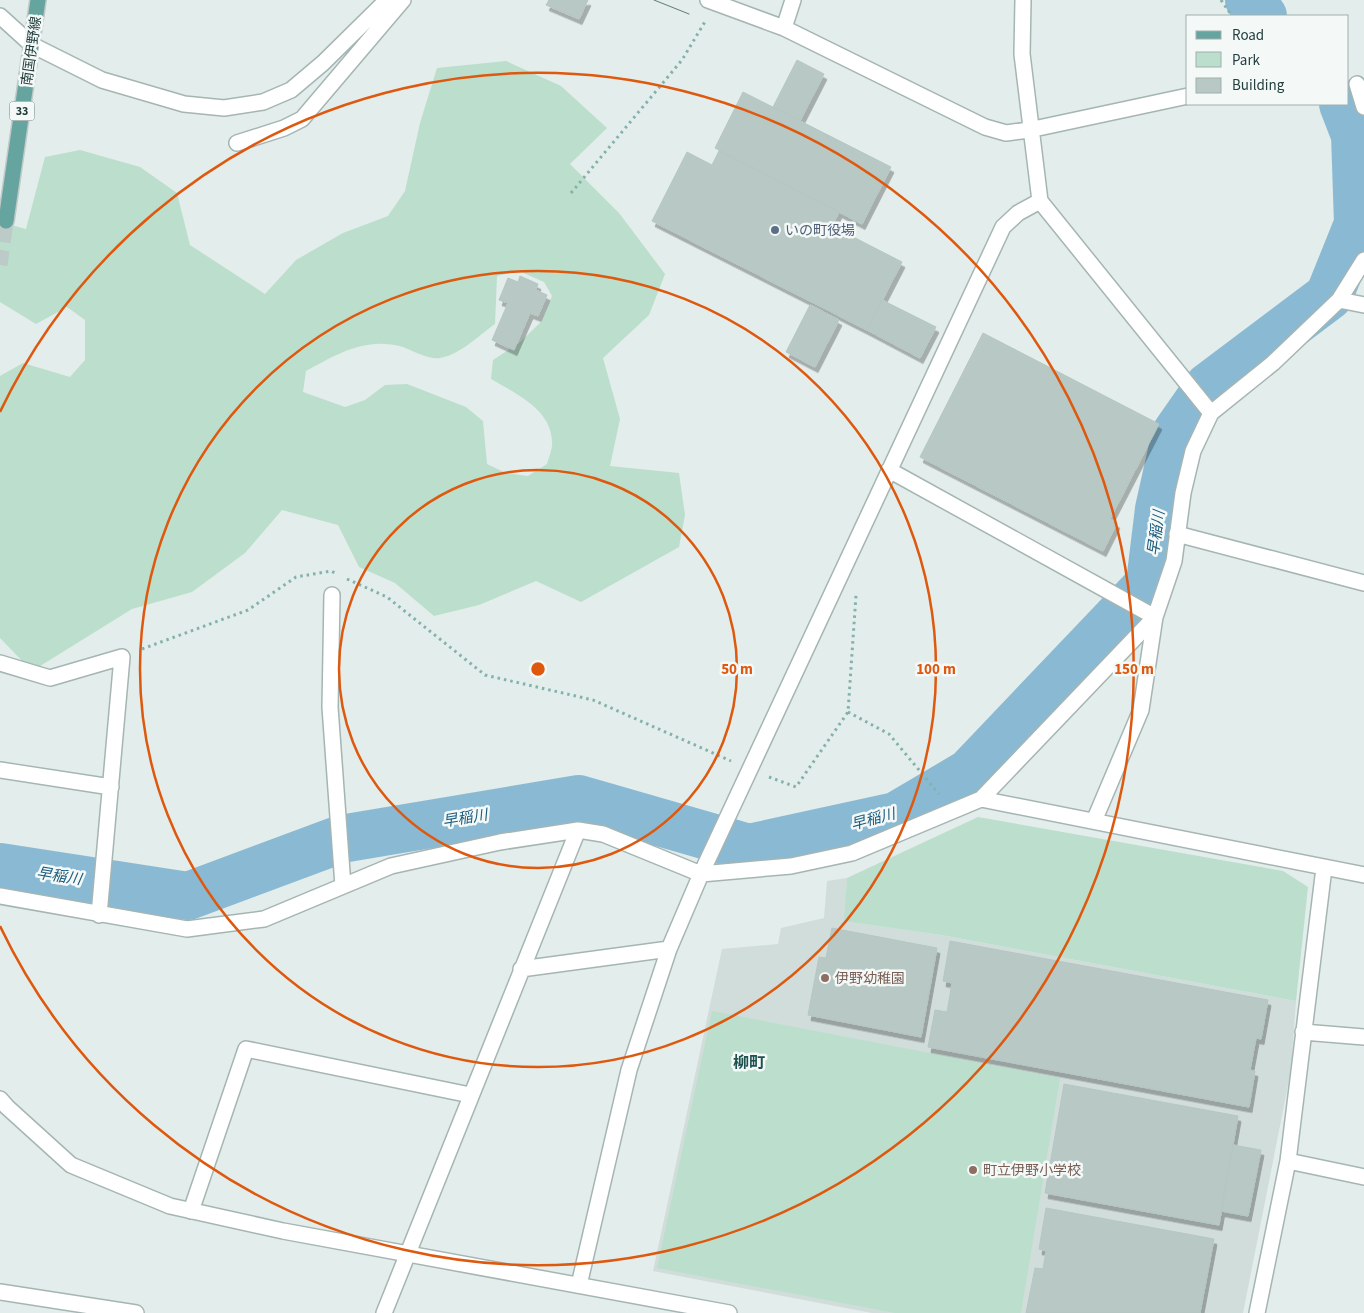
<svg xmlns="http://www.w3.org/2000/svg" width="1364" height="1313" font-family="'Source Sans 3','Noto Sans JP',sans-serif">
<defs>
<filter id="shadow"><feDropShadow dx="3" dy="5.5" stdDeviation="0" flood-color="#0004"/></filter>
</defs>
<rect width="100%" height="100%" fill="#e3edeb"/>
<path fill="#d1ddda" d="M847 878 845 921 941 935 1296 1001 1291 1070 1243 1313H872L653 1271 722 949 778 944 781 928 824 918 827 881Z"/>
<path fill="#bbdfcc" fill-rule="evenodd" d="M506 61 561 86 607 128 570 164 619 213 665 274 649 315 603 358 620 419 610 466 679 473 685 515 679 547 581 602 536 581 479 605 434 616 395 583 359 567 338 525 282 510 245 553 192 592 132 609 32 671 0 638V376L23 363 70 377 85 360V320L67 307 36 324 0 302V222L26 229 45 157 80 150 140 167 177 193 190 245 265 294 296 260 343 233 388 216 405 191 420 123 437 68ZM519 271 544 282 552 296 541 322 519 343 493 360 491 379C515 393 551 409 552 441 553 448 549 457 547 464L528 476 506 473 487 464 483 421 466 407 407 384 385 385 365 400 345 407 303 392 306 371C337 354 366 336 403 347 413 351 430 360 440 358 461 354 478 336 495 324L497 276Z
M978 817 1283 871 1308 887 1296 1001 941 935 844 921 847 878Z
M712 1011 1060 1078 1021 1313H895L657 1268Z"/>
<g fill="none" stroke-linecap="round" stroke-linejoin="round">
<path stroke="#8abad3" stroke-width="48" d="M1249 0 1263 16
M0 867 188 896 341 839 579 799 749 848 896 816 969 773 1150 583 1159 509 1176 433 1208 387 1329 296 1358 224 1355 135 1343 104"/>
</g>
<path fill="#b8c8c4" stroke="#b5c7c3" filter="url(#shadow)" d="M549 0H588L579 19 546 5Z
M797 60 824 74 800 121 773 107Z
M743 92 891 167 862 224 715 148Z
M719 151 839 212 832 226 902 262 867 330 652 221 687 152 712 165Z
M520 276 538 284 536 290 547 295 538 316 530 313 514 350 492 340 508 303 499 300 508 278 518 282Z
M882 300 936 327 920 358 867 330Z
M810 305 839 320 815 367 786 352Z
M983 333 1159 424 1110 519 1117 523 1103 551 920 457Z
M832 928 937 948 921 1037 808 1015 819 957 826 958Z
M950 941 1268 1000 1261 1039 1256 1038 1250 1070 1255 1071 1249 1107 928 1047 935 1010 947 1012 952 983 943 981Z
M1064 1084 1238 1116 1219 1225 1045 1193Z
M1233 1145 1261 1150 1248 1216 1221 1211Z
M1046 1208 1214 1239 1200 1313H1026L1035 1268 1043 1269 1046 1251 1039 1249Z"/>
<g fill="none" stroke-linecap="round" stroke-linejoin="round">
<path stroke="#bccac8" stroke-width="15" stroke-dasharray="15 8" stroke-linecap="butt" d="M0 265 6 221"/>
<g stroke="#a5b5b3" stroke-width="18">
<path id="service" d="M1177 534 1364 583"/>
</g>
<g stroke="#a5b5b3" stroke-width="18">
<path id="minor" d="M708 0 784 28 985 127 1006 133 1029 130 1188 96
M1023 0 1022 54 1040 201 1211 413
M0 16 32 45 102 80 184 104 224 108 263 102 291 90 323 63 387 0
M784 28 793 0
M1357 84 1364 107
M237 143 284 128 302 119 403 0
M1339 300 1364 305
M889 470 1155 617
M332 595 330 707 343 886
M0 663 50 678 122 657 99 915
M0 770 111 787
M981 799 1364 875
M1094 821 1141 710 1155 617 1174 561 1183 493 1193 451 1211 413 1273 363 1339 300 1364 260
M0 896 187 929 264 919 391 866 500 842 578 830 603 834 701 874 791 866 852 853 981 799 1155 617
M521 969 669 949 701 874 1003 227 1018 213 1040 201
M1303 1032 1364 1037
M1288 1161 1364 1177
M191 1211 246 1049 470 1095
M579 1285 629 1070 669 949
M0 1292 136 1313
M384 1313 578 830
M1257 1313 1288 1161 1324 868"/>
</g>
<g stroke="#a5b5b3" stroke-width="18">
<path id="tertiary" d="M0 1099 7 1107 71 1165 170 1206 283 1231 729 1313"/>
</g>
<g stroke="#c1c9c9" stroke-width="18">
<path id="primary" d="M6 221 38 0"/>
</g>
<path stroke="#83b2ac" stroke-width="3" stroke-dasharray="2.5 4" stroke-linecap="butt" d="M1221 0 1232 16
M571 193 682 60 706 20
M347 579 387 597 485 675 593 700 731 761
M142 649 248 610 296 577 331 571 337 574
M848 712 889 734 939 794
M769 777 796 787 848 712 856 595"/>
<use href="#service" stroke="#fff" stroke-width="15"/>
<use href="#minor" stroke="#fff" stroke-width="15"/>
<use href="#tertiary" stroke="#fff" stroke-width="15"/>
<use href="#primary" stroke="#66a49f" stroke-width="15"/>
<path stroke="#5d7b78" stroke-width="1" d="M654 0 689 14"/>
</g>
<g fill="none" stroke="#de580e" stroke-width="2.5">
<circle cx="538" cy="669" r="199"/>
<circle cx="538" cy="669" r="398"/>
<path d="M0 412A596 596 0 1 1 0 926"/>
</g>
<circle fill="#5c6f8a" stroke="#f4f9f8" stroke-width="2" cx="775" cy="230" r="5"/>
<g fill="#8d6e63" stroke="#f4f9f8" stroke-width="2">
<circle cx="825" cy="978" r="5"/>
<circle cx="973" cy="1170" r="5"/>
</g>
<g text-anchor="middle" stroke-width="5" stroke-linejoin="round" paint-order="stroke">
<rect fill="#f4f9f8" stroke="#617775" stroke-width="1" x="9.5" y="101.5" width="25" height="19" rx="4"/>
<g font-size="12" font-weight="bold" fill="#223f3d">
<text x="22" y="115">33</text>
</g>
<g font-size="14" fill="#223f3d" stroke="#f4f9f8">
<text transform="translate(31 51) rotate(-82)" y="5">南国伊野線</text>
</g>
<g font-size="14" fill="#4e5e75" stroke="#f4f9f8" text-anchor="start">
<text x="785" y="235">いの町役場</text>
</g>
<g font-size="14" fill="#785e54" stroke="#f4f9f8" text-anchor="start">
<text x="835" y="983">伊野幼稚園</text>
<text x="983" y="1175">町立伊野小学校</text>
</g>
<g font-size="15" font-style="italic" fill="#1a5a7d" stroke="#f4f9f8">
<text transform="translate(1156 533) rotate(-82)" y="5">早稲川</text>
<text transform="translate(465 818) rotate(-9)" y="5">早稲川</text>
<text transform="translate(873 819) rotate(-15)" y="5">早稲川</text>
<text transform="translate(59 876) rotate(9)" y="5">早稲川</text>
</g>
<g font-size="16" font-weight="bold" fill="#1d524f" stroke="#f4f9f8">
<text x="749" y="1068">柳町</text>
</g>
</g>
<circle cx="538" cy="669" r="8" fill="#de580e" stroke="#f4f9f8" stroke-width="2.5"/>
<g font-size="15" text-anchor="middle" font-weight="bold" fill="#de580e" stroke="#f4f9f8" stroke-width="5" stroke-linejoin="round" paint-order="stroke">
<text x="737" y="674">50 m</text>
<text x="936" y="674">100 m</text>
<text x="1134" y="674">150 m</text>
</g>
<rect x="1186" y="15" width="162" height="90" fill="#f4f9f8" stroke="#a0afad"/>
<rect x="1196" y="31" width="25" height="8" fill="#66a49f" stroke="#a0afad"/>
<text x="1232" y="40" font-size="15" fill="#223f3d">Road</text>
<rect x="1196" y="52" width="25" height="15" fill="#bbdfcc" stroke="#a0afad"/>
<text x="1232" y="65" font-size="15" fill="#223f3d">Park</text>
<rect x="1196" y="78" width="25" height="15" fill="#b8c8c4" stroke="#a0afad"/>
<text x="1232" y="90" font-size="15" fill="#223f3d">Building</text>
</svg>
